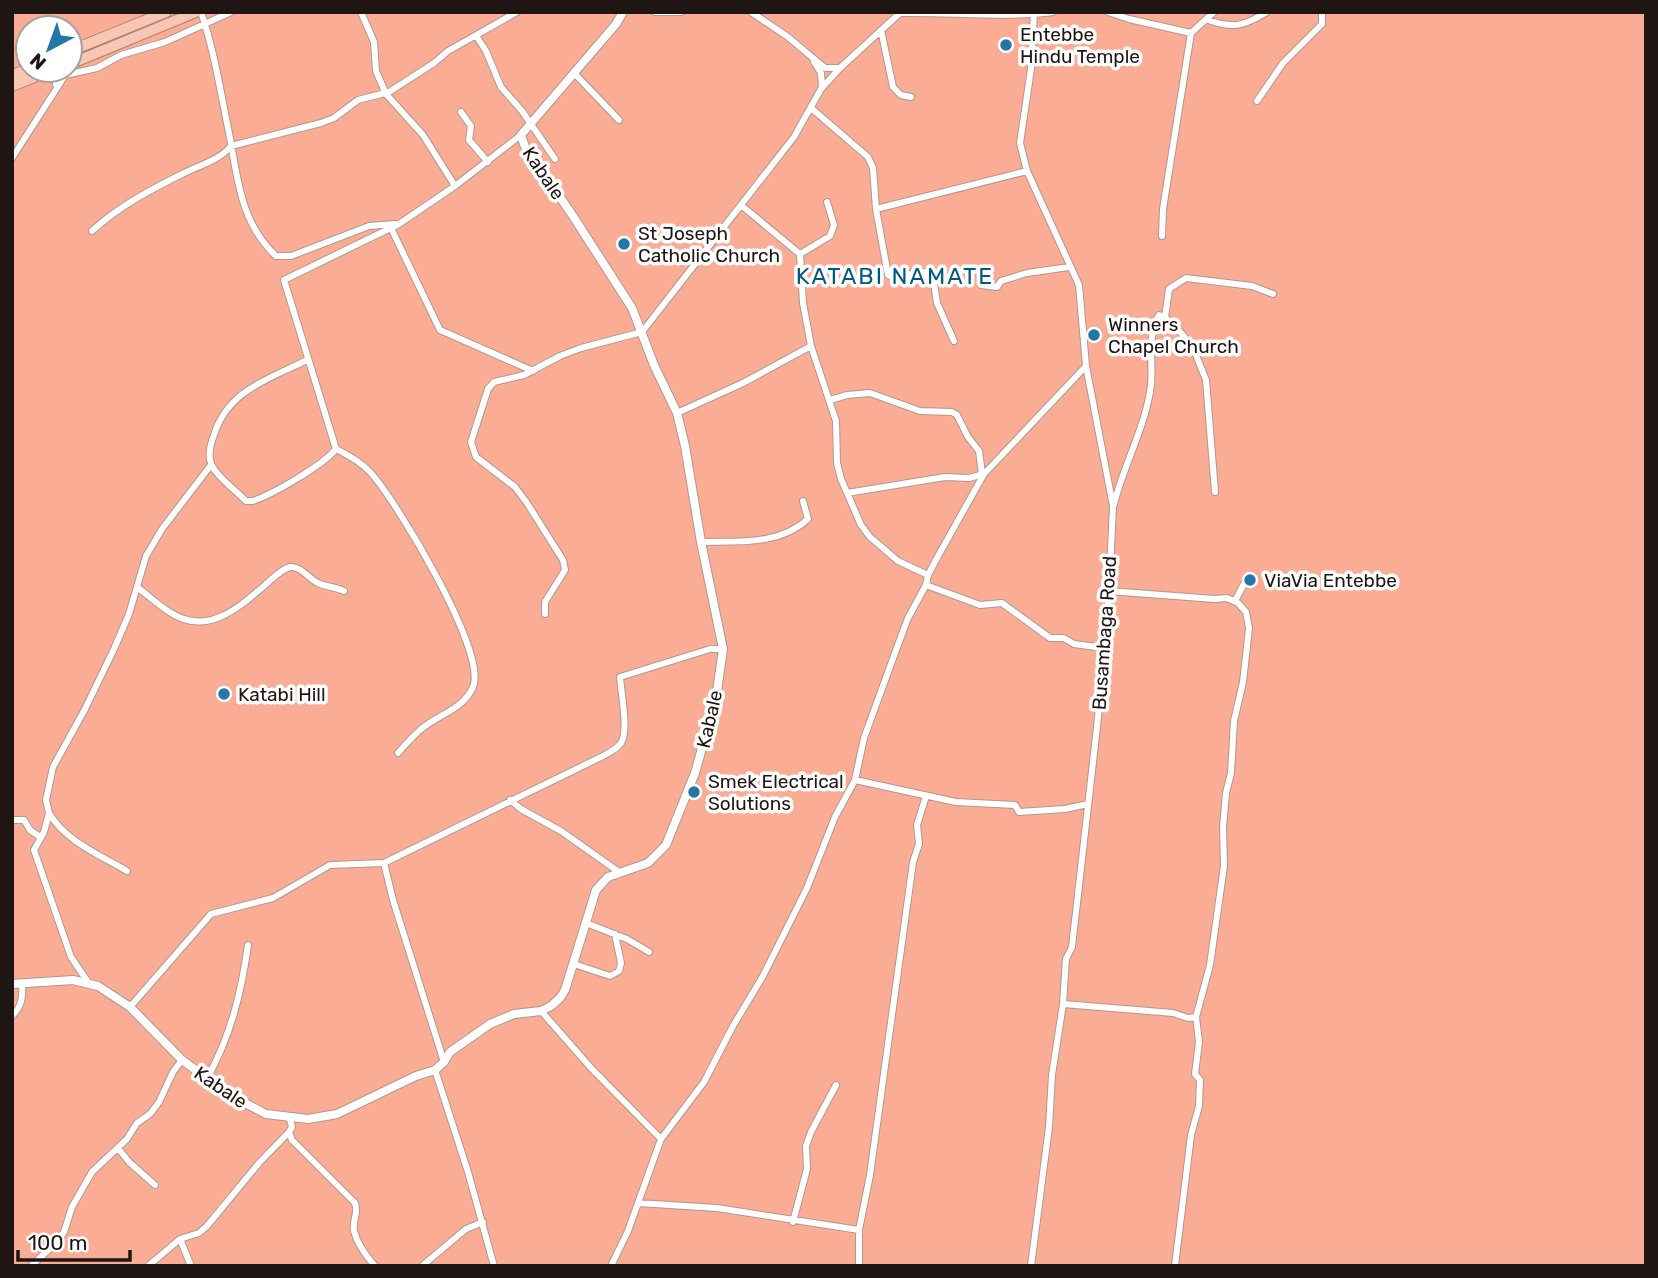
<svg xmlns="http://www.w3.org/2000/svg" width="1658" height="1278" font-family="Rubik,sans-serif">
<rect width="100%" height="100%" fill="#fde4dc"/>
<path fill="#faad94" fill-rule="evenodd" d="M12 12H1646V1266H12ZM28 28H70V70H28Z"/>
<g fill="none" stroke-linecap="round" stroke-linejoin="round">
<g stroke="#b3968d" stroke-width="8">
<path id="minor" d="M201 12C215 53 221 95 230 138 238 181 241 223 276 256H291L369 226 395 224
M361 12 374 42 376 71 386 94 423 135 455 186
M655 12H681
M751 12 788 37 825 68H838
M1108 12 1129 19 1191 33
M901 13C952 12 1002 18 1053 12
M1208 20C1234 29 1244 26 1267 12
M881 30 893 87 901 95 911 97
M477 37 486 51 501 87 522 111 555 159
M814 62 821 73 822 87
M575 74 619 120
M57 88 65 75 97 68 121 55 165 42 231 12
M1257 101 1283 63 1322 24V12
M811 108 868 157 873 168 876 209 888 275 892 277 924 272 933 277 937 303 954 341
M461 112 471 126 469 140 488 162
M12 158 57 88 53 70
M742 206 800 254 803 303 811 346 836 421 837 463 841 479 861 525 870 537 898 561 928 575
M876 209 1027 171
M391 228 440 330 533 371
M92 231C119 206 152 189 184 173 200 165 220 160 231 146L321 123 334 118 358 100 389 92 434 63 448 51 517 12
M1162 236 1163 209 1191 33 1214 12
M800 254 830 236 834 225 827 202
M981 285 997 287 1001 281 1027 273 1069 267
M1165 317 1169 289 1186 278 1252 286 1273 294
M307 360C269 379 228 390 214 435 210 445 207 456 212 466 219 479 236 490 246 501H253C273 494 322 466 336 449
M830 400 847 395 870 393 920 411 952 412 957 415 968 437 979 451 982 474
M677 413 743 383 811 346
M847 493 945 477 969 478 984 474
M1114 504C1124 464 1146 426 1151 385 1153 364 1147 334 1159 315L1165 317 1183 335 1194 350 1206 380 1215 492
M701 542C737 541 779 546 808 519L803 501
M926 585 980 605 1002 603 1050 638H1064L1074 644 1104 648
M138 588C148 595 157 604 168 611 205 637 236 610 264 586 271 580 281 569 290 567 301 566 309 579 318 583 326 587 336 587 344 591
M1109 591 1214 599 1227 598 1238 603 1246 612 1249 628 1243 682 1234 721 1231 773 1226 793 1223 827 1224 866 1210 965 1196 1017
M1235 601 1245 582
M545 614V602L565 570 563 560 527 503 515 487 476 457 471 442 488 389 494 382 524 375 560 356 581 348 642 332 794 137 821 89 840 68 901 12
M398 753C405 745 412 737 420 730 437 715 464 709 473 687 488 653 397 502 371 473 361 462 349 456 336 449L284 280 399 224 455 186 521 135
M855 780 956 802 1015 805 1019 812 1065 809 1088 804
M510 800 521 809 561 831 619 872
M49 813C65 841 100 855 127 871
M12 820H24L30 830 40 837
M384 863 393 900 444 1062
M586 923 627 939 649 952
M574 964 610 976 619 971 621 963 615 934
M88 982 71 957 34 850 44 832 49 813 46 800 53 767 85 709 114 649 129 614 146 556 162 529 211 465
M1063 1004 1173 1013 1188 1018 1196 1017 1199 1042 1195 1074 1200 1080 1199 1106 1191 1135 1175 1266
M130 1007 211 914 273 898 330 865 384 863 603 756C610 752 617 749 621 743 629 731 621 692 620 677L710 649H723
M541 1011 592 1069 661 1139
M12 1016C22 1007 23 996 22 984
M435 1070 468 1172 494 1266
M208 1077C231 1034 241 994 248 945
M289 1116 292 1127 289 1132 292 1140 355 1203C359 1213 352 1220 354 1231 357 1243 367 1257 375 1266
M118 1148 129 1162 155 1185
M638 1203 717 1208 859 1230
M793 1222 807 1169 806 1146 811 1132 836 1085
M180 1239 191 1266
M31 1266 56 1243 64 1232 72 1207 92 1172 127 1139 137 1123 150 1114 159 1102 173 1072 182 1060
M148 1266 180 1239 199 1233 207 1226 259 1163 289 1132
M422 1266 466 1229 483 1222
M611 1266 628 1231 661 1139 704 1082 733 1026 763 976 807 888 835 817 855 780 864 738 895 653 908 618 926 585 928 575 937 558 984 474 1086 366
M859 1266V1230L870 1175 913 862 919 844 917 825 926 796
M1031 1266 1049 1127 1052 1075 1063 1004 1066 959 1072 947 1097 727 1108 612 1113 506 1086 366 1079 285 1027 171 1020 143 1031 69 1034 12"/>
</g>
<g stroke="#b3968d" stroke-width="10">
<path id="tertiary" d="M12 984 73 980 98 986 130 1007 182 1060 233 1097 266 1114 308 1119 337 1114 416 1076 435 1070 444 1062 450 1052 490 1024 514 1014 541 1011 551 1006 560 998 565 990 596 890 608 877 648 863 666 845 695 773 716 698 723 649 701 542 685 446 677 413 654 365 632 308 571 213 525 147 521 135 616 24 623 12"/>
</g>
<g stroke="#ad7e70" stroke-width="12">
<path id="trunk" d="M70 51 166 12
M70 64 196 12
M12 75 28 69
M12 86 51 70"/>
</g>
<use href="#minor" stroke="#fff" stroke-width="6"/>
<use href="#tertiary" stroke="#fff" stroke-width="8"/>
<use href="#trunk" stroke="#fac6b4" stroke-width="10"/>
</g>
<g fill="#2277a7" stroke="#fff" stroke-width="2.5">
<circle cx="1006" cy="45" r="7"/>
<circle cx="624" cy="244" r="7"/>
<circle cx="1094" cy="335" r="7"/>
<circle cx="1250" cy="580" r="7"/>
<circle cx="224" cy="694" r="7"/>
<circle cx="694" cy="792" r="7"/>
</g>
<g text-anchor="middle" stroke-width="7" stroke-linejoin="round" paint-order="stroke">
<g font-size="19" fill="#1f1512" stroke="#fff" text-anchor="start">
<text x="1020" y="41">Entebbe<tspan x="1020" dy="22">Hindu Temple</tspan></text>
<text x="638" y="240">St Joseph<tspan x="638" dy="22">Catholic Church</tspan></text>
<text x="1108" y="331">Winners<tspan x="1108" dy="22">Chapel Church</tspan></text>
<text x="1264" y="587">ViaVia Entebbe</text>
<text x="238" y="701">Katabi Hill</text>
<text x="708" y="788">Smek Electrical<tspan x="708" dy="22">Solutions</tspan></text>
</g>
<g font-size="19" fill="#1f1512" stroke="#fff">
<text transform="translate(544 173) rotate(56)" y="7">Kabale</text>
<text transform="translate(1104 633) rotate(-86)" y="7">Busambaga Road</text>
<text transform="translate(709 719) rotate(-77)" y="7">Kabale</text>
<text transform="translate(221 1087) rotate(34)" y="7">Kabale</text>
</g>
<g font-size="23" letter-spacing="2" fill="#005983" stroke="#fff">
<text x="895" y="284">KATABI NAMATE</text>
</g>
</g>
<rect width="1658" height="1278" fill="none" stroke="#1f1512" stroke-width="28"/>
<g transform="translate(49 49) rotate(221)"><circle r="33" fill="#ffffff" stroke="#a5a1a0" stroke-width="2"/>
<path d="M0-5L12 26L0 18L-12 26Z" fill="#2277a7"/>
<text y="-10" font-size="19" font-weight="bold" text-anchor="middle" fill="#1f1512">N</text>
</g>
<path d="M18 1250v10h112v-10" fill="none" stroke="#1f1512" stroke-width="3.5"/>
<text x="28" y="1250" font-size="21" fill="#1f1512" stroke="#ffffff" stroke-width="5" paint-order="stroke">100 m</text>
</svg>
